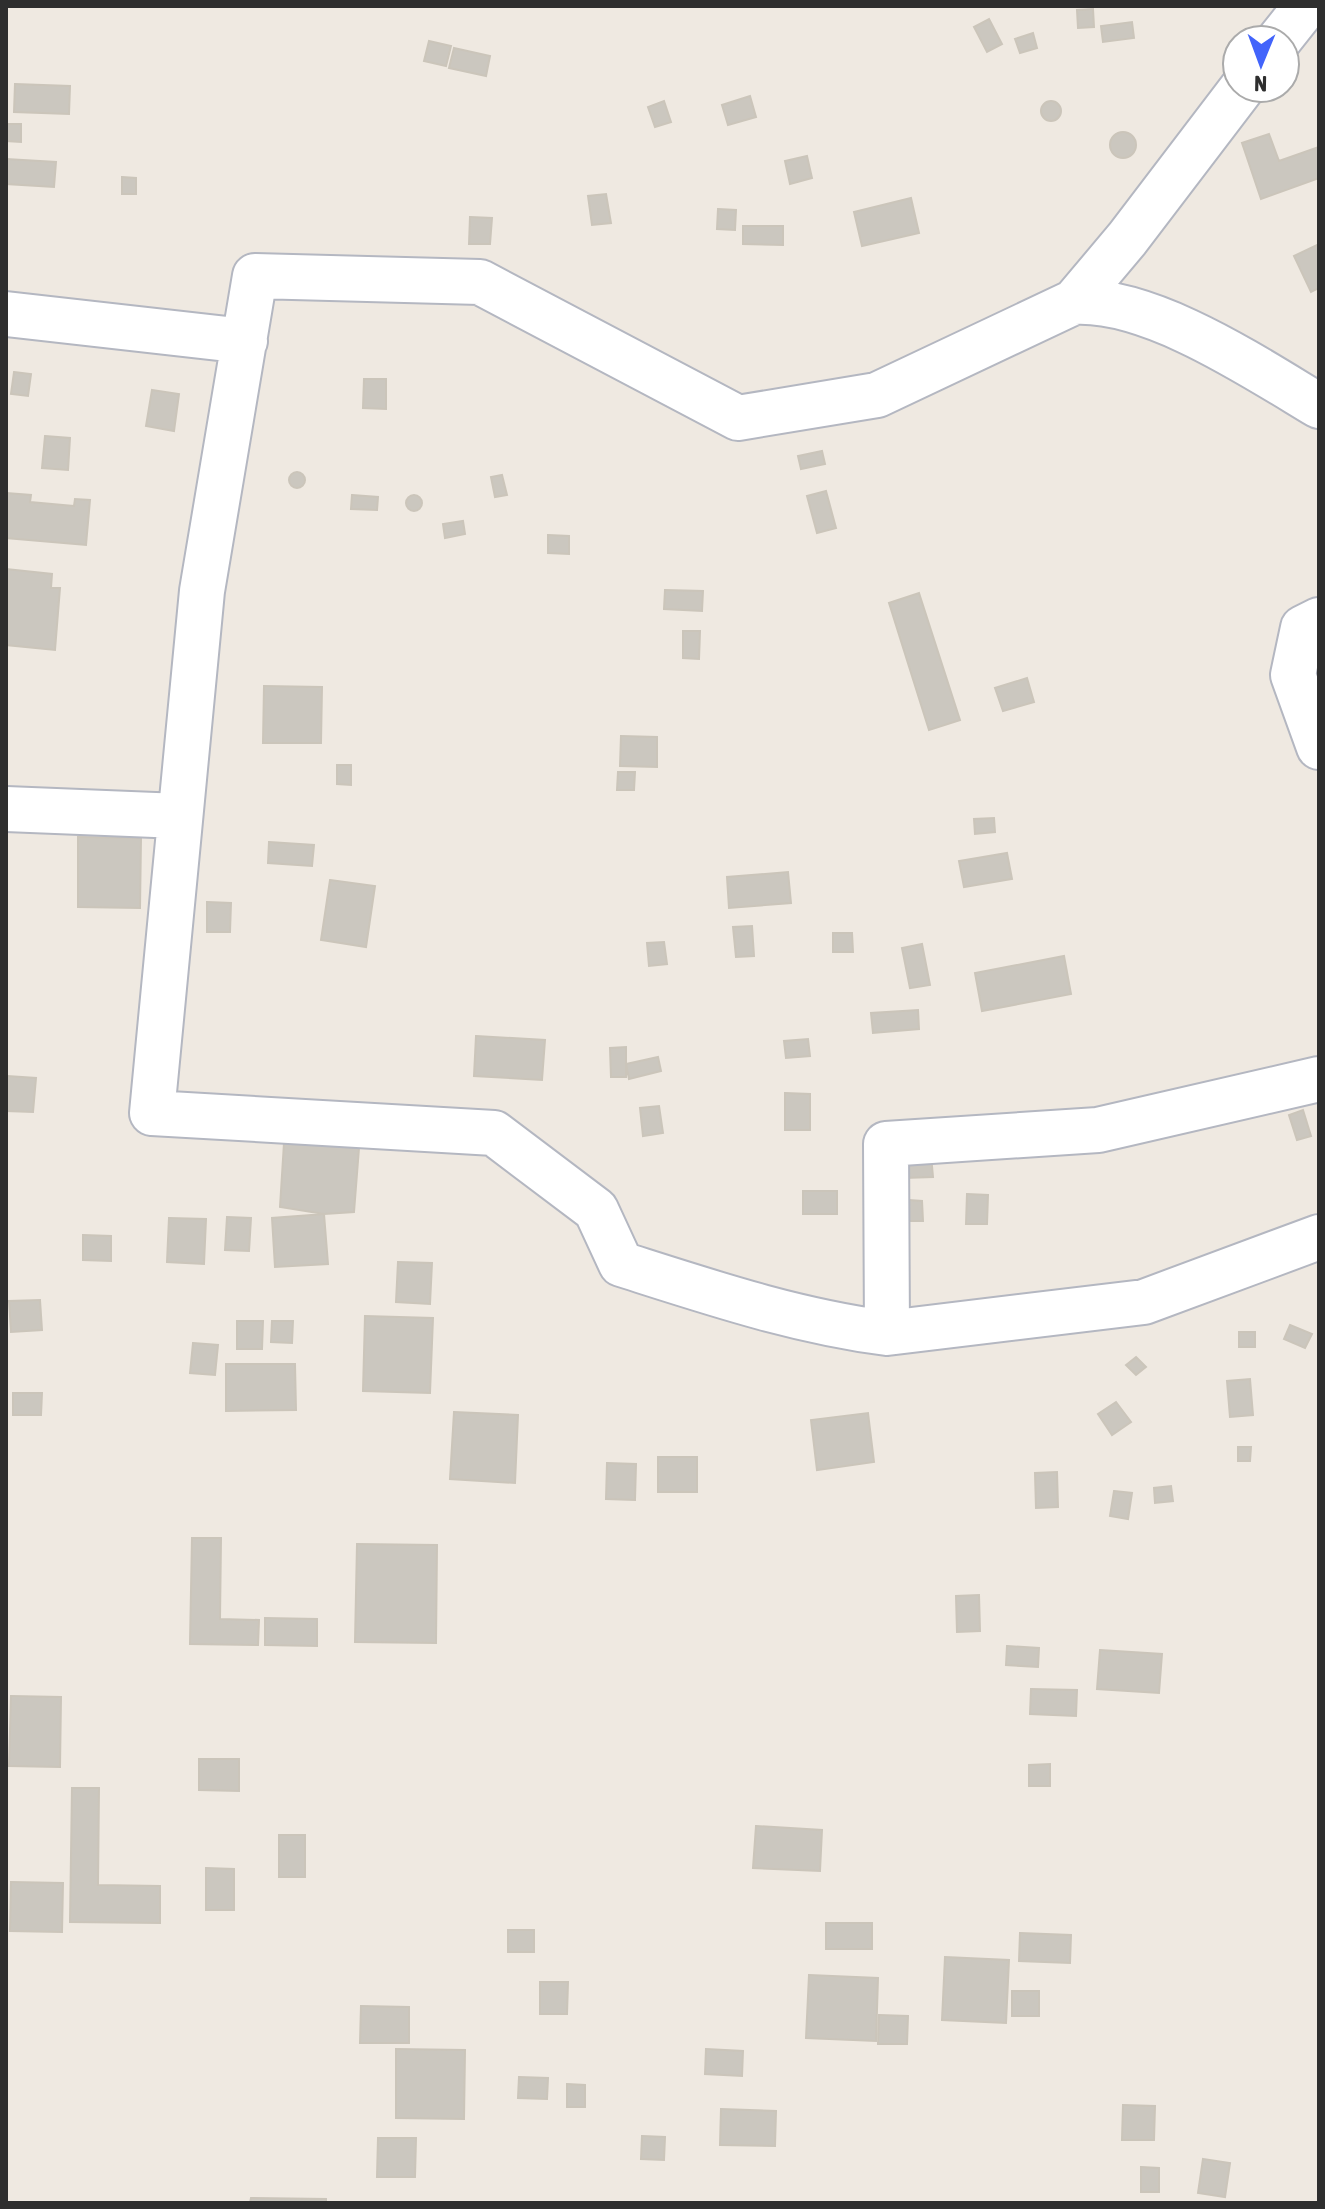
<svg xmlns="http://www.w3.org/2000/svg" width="1325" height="2209" font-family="'Asap Condensed',sans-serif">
<rect width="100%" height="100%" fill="#efe9e1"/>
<path fill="#cbc7bf" stroke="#cbc5ba" stroke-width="2" d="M1093 9 1094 27 1078 28 1077 10Z
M989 19 1002 44 987 52 974 27Z
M1132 22 1134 38 1103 42 1101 26Z
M1033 33 1037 48 1020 53 1015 39Z
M429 41 451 46 446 66 424 61Z
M454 48 490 56 486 76 449 68Z
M15 84 70 86 69 114 14 112Z
M750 96 756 117 728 125 722 105Z
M1041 111a10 10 0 1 1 20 0a10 10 0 1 1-20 0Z
M664 101 671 122 655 127 648 107Z
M6 124H21V142L6 141Z
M1110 145a13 13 0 1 1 26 0a13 13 0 1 1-26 0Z
M1269 134 1279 161 1319 147V178L1261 199 1242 143Z
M807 156 812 178 790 184 785 161Z
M6 159 56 162 54 187 6 184Z
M122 177 136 178V194H122Z
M606 194 611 223 592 225 588 196Z
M911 198 919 233 862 246 854 212Z
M718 209 736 210 735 230 717 229Z
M470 217 492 218 490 244H469Z
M743 226H783V245L743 244Z
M1319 244V288L1311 292 1294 256Z
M14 372 31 374 28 396 11 394Z
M364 379H386V409L363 408Z
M152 390 179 394 174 431 146 426Z
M45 436 70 438 68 470 42 468Z
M822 451 825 464 801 469 798 456Z
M289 480a8 8 0 1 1 16 0a8 8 0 1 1-16 0Z
M502 475 507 495 495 497 491 477Z
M826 491 836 528 817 533 807 496Z
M6 493 31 495 30 502 74 506 75 499 90 500 86 545 6 538Z
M406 503a8 8 0 1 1 16 0a8 8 0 1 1-16 0Z
M352 495 378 497 377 510 351 509Z
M463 521 465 534 445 538 443 524Z
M548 535 569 536V554L548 553Z
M6 569 52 574 51 588H60L55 650 6 645Z
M665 590 703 591 702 611 664 609Z
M919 593 960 720 929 730 889 603Z
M683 631H700L699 659 683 658Z
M1027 678 1034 702 1003 711 995 688Z
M264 686 322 687 321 743H263Z
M621 736 657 737V767L620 766Z
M337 765H351V785L337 784Z
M618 772H635L634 790H617Z
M994 818 995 832 975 834 974 819Z
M78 837 141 838 140 908 78 907Z
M269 842 314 845 312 866 268 863Z
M1007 853 1012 879 964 887 959 861Z
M788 872 791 903 729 908 727 877Z
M330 880 375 886 366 947 321 940Z
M207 902 231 903 230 932H207Z
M752 926 754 956 736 957 733 927Z
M833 933H852L853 952H833Z
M664 942 667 964 649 966 647 943Z
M922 944 930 985 910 988 902 948Z
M1064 956 1071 994 982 1011 975 973Z
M918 1010 919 1029 873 1033 871 1013Z
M476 1036 545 1040 542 1080 474 1076Z
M808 1039 810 1056 786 1058 784 1041Z
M626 1047V1077H611L610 1048Z
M658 1057 661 1071 629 1079 626 1064Z
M7 1076 36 1078 33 1112 6 1111Z
M785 1093 810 1094V1130H785Z
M659 1106 663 1133 643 1136 640 1108Z
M1303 1110 1311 1136 1297 1140 1289 1115Z
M284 1143 359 1148 354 1212 324 1214 280 1207Z
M931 1155 933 1177 904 1178 902 1158Z
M803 1191H837V1214H803Z
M967 1194 988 1195 987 1224H966Z
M909 1200 922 1201 923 1221H909Z
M324 1214 328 1264 275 1267 272 1218Z
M227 1217 251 1218 249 1251 225 1250Z
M169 1218 206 1219 204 1264 167 1262Z
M83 1235 111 1236V1261L83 1260Z
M398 1262 432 1263 430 1304 396 1302Z
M40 1300 42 1330 11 1332 9 1301Z
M365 1316 433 1318 430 1393 363 1391Z
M237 1321H263L262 1349H237Z
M272 1321H293L292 1343 271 1342Z
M1290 1325 1312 1334 1305 1348 1284 1339Z
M1239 1332H1255V1347H1239Z
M193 1343 218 1345 215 1375 190 1373Z
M1136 1357 1146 1367 1136 1375 1126 1365Z
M226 1364H295L296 1410 226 1411Z
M1250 1379 1253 1415 1230 1417 1227 1381Z
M13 1393H42L41 1415H13Z
M1116 1402 1131 1422 1112 1435 1098 1414Z
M454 1412 518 1415 515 1483 450 1479Z
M868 1413 874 1462 817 1470 811 1420Z
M1238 1447H1251L1250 1461H1238Z
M658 1457H697V1492H658Z
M607 1463 636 1464 635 1500 606 1499Z
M1057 1472 1058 1507 1036 1508 1035 1473Z
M1171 1486 1173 1501 1155 1503 1154 1488Z
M1114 1491 1132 1493 1128 1519 1110 1516Z
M192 1538H221L220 1619 259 1620 258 1645 190 1644Z
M357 1544 437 1545 436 1643 355 1642Z
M979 1595 980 1631 957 1632 956 1596Z
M265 1618 317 1619V1646L265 1645Z
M1007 1646 1039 1648 1038 1667 1006 1665Z
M1100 1650 1162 1654 1159 1693 1097 1689Z
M1031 1689 1077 1690 1076 1716 1030 1714Z
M11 1696 61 1697 60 1767 9 1766Z
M199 1759H239V1791L199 1790Z
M1050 1764V1786H1029V1765Z
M72 1788H99L98 1885 160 1886V1923L70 1922Z
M756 1826 822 1830 820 1871 753 1868Z
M279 1835H305V1877H279Z
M206 1868 234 1869V1910H206Z
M11 1882 63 1883 62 1932 10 1931Z
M826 1923H872V1949H826Z
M508 1930H534V1952H508Z
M1020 1933 1071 1935 1070 1963 1019 1961Z
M945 1957 1009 1960 1006 2023 942 2020Z
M809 1975 878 1978 876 2041 806 2038Z
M540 1982H568L567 2014H540Z
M1012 1991H1039V2016H1012Z
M361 2006 409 2007V2043H360Z
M879 2015 908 2016 907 2044H878Z
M396 2049 465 2050 464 2119 396 2118Z
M706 2049 743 2051 742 2076 705 2074Z
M519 2077 548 2078 547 2099 518 2098Z
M567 2084 585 2085V2107H567Z
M1123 2105 1155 2106 1154 2140H1122Z
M721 2109 776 2111 775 2146 720 2145Z
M642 2136 665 2137 664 2160 641 2159Z
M378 2138H416L415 2177H377Z
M1203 2159 1230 2163 1225 2197 1198 2193Z
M1141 2167 1159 2168V2192H1141Z
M251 2198 326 2199V2203H250Z"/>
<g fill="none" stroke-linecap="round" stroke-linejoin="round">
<g stroke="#b4b7c1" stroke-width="48">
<path id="minor" d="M1279 40 1306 6
M1242 88 1127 239 1074 302 877 395 738 418 480 282 255 276 202 591 152 1113 494 1133 596 1210 621 1264C709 1292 795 1321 887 1333L1144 1302 1319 1237
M1074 302C1151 298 1254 367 1319 406
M6 314 245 341
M1319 620 1303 628 1293 675 1319 747
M6 809 180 816
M887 1333 886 1144 1098 1130 1319 1079"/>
</g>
<use href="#minor" stroke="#fff" stroke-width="44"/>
</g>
<rect width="1325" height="2209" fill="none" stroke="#2e2e2e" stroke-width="16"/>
<g transform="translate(1261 64) rotate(181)"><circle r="38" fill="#ffffff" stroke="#ababab" stroke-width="2"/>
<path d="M0-6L14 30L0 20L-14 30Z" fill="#4264fb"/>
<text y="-12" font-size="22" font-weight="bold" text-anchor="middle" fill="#2e2e2e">N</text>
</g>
</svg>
